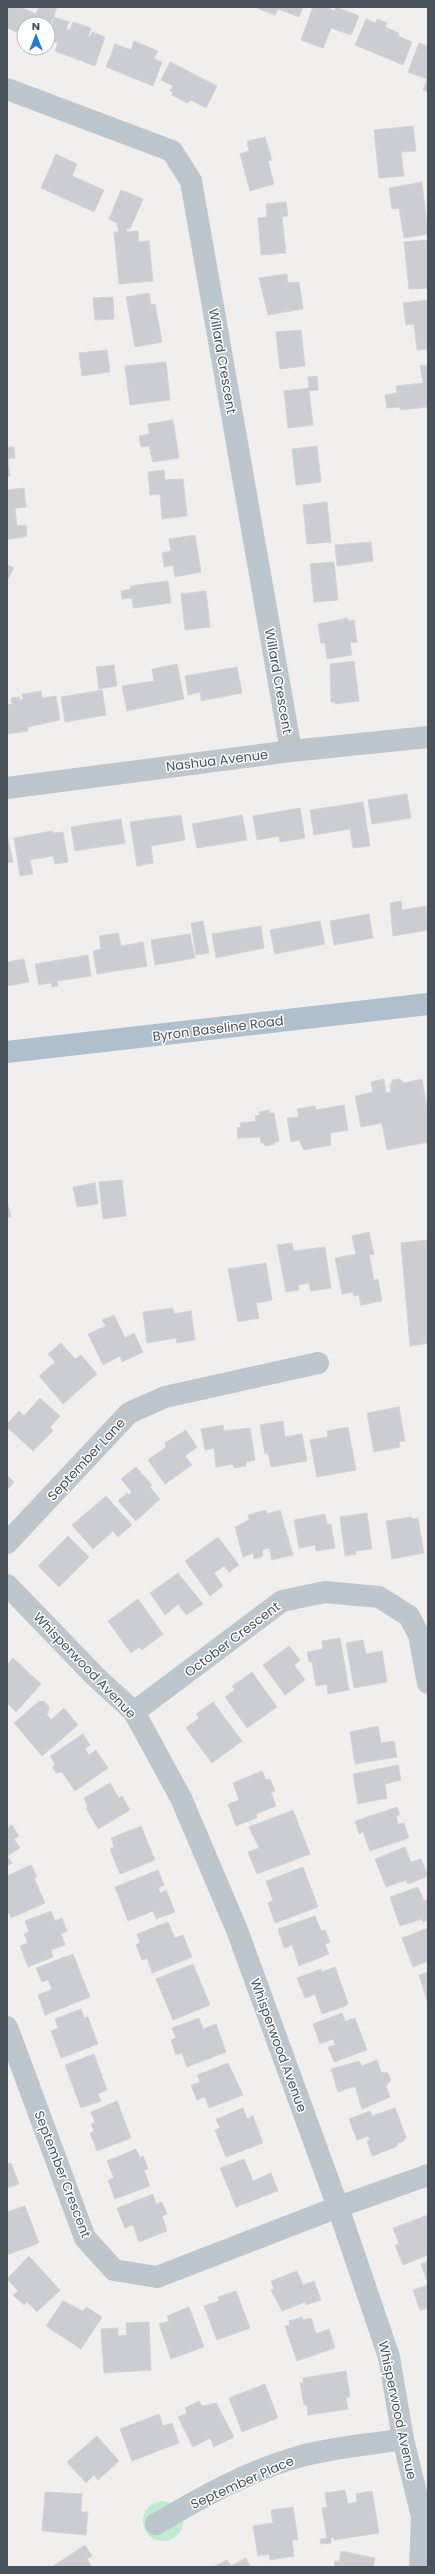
<svg xmlns="http://www.w3.org/2000/svg" width="435" height="2574" font-family="Poppins,sans-serif">
<rect width="100%" height="100%" fill="#f1eeee"/>
<path fill="#beecce" d="M143 2521a20 20 0 1 1 40 0a20 20 0 1 1-40 0Z"/>
<path fill="#cbcdd2" stroke="#d2d5d9" d="M7 7H20L36 14 39 7H57L48 31V24H24V35L7 28Z
M254 7H303L299 17 278 9 275 15Z
M313 7H326L335 11 336 7 359 16 351 35 331 28 323 48 301 40Z
M54 17 69 22 66 29 70 30 73 22 91 28 88 37H90L92 32 105 37 95 66 55 51 58 43 48 39Z
M366 19 376 23 377 19 387 23 385 27 399 33 398 36 412 42 403 65 355 45Z
M134 41 158 51 154 59 162 62 153 86 106 67 115 44 131 50Z
M419 43 428 46V92L423 90 427 79 408 72Z
M170 62 217 86 206 108 191 100 187 103 172 95 173 92 170 91 173 86 161 80Z
M413 126 416 151 401 152 404 176 379 178 374 130Z
M265 137 272 160 268 161 274 184 250 191 240 154 249 151 247 141Z
M56 154 77 164 72 176 104 190 94 212 41 188Z
M422 182 428 234 404 238 399 208 392 209 389 188Z
M121 190 143 199 130 229 126 228 127 232 138 231 139 242 149 241 153 281 119 284 114 232H119L117 223 109 219Z
M286 202 288 216 282 217 286 253 261 255 258 218 267 217 266 204Z
M428 240V288L409 289 404 242Z
M287 274 288 283 299 282 303 309 268 315 259 278Z
M149 293 151 305 155 304 162 342 135 347 126 297Z
M113 297 114 319 95 320 93 298Z
M428 300V349L417 350 414 324 406 325 403 303Z
M301 330 305 366 280 369 276 332Z
M107 350 110 372 82 376 79 353Z
M166 362 170 400 130 405 125 366Z
M428 365V407L400 410V407L387 408 385 395 397 393 396 386 423 383 420 366Z
M317 376 318 390 309 391 313 425 288 428 284 391 309 388 308 377Z
M173 420 179 458 153 462 149 446 141 447 139 436 149 434 148 424Z
M317 446 321 482 296 485 292 449Z
M7 447H14L15 458 8 459 10 476 7 477Z
M164 470 165 480 183 479 187 516 162 519 160 494 150 495 148 472Z
M24 488 26 507 15 508 17 526 26 525 27 536 7 540V490Z
M327 502 331 542 307 544 303 505Z
M195 535 201 572 175 577 173 565 164 567 162 553 171 551 169 539Z
M371 542 373 561 337 566 335 545Z
M334 562 338 600 314 602 310 564Z
M7 565 14 568 7 581Z
M168 581 171 603 133 608 132 598 122 599 121 591 131 589 130 586Z
M206 591 210 627 185 630 181 594Z
M348 618V621L354 620 357 642 350 643 352 655 327 659 325 643H321L318 624Z
M354 661 359 701 335 704V702H331L330 664Z
M177 664 184 699 127 711 122 686 154 681 152 669Z
M114 665 117 686 99 689 96 667Z
M237 667 242 693 201 701 200 692 188 695 185 676Z
M102 690 106 715 65 722 61 697Z
M41 691 42 698 56 696 60 720 28 727V731L7 734V705L12 704 11 698 19 697 20 700 23 699 22 694Z
M407 794 411 818 372 824 368 800Z
M363 802 370 846 353 848 350 829 314 835 310 810Z
M300 808 305 838 280 842 279 836 257 840 253 816Z
M181 815 185 840 151 846 153 863 137 866 130 822Z
M242 815 247 840 197 848 192 824Z
M121 819 125 843 75 851 71 827Z
M52 831 53 833 63 832 68 862 55 864 53 856 30 860 33 874 20 876 14 838Z
M7 835 13 862 7 863Z
M401 901 402 910 426 906 428 930 393 936 390 903Z
M369 914 373 938 334 945 330 921Z
M203 921 209 953 196 955 191 923Z
M320 921 325 944 275 954 270 930Z
M261 926 264 948 216 958 212 934Z
M118 933 121 946 143 942 147 966 97 974 93 951 101 949 99 936Z
M190 934 195 958 155 965 151 940Z
M88 955 91 976 57 981 58 986 52 987 51 983 39 985 35 964Z
M24 959 29 982 7 986V962Z
M384 1079 386 1093 391 1092 390 1086 393 1080 400 1079 404 1083 422 1079 428 1112V1142L387 1150 382 1123 361 1127 355 1096 373 1092 371 1082Z
M344 1105 348 1130 330 1133 331 1145 304 1150 299 1140 291 1142 287 1118 299 1117 297 1109 315 1106 316 1110Z
M269 1110V1113H274L279 1141 275 1142V1144L265 1146 264 1143H261L260 1137 238 1138 237 1128 241 1127 240 1123 256 1121 255 1116 260 1115 259 1112Z
M122 1180 126 1216 103 1219 99 1182Z
M95 1183 98 1204 77 1207 73 1187Z
M7 1201 11 1217H7Z
M369 1232 374 1254 369 1255 374 1280 378 1279 382 1301 361 1305 359 1295 354 1296 353 1292 342 1294 335 1258 356 1254 352 1236Z
M428 1240V1343L410 1346 401 1243Z
M292 1243 294 1251 325 1247 331 1288 311 1291 309 1283 298 1285 299 1290 286 1292 277 1245Z
M266 1263 272 1300 256 1303 259 1318 238 1322 228 1269Z
M173 1308 174 1314 191 1311 195 1340 177 1343 176 1338 147 1343 143 1312Z
M114 1315 125 1338 134 1333 143 1352 122 1362 120 1356 103 1365 88 1334 106 1326 102 1320Z
M61 1343 75 1359 81 1355 97 1374 63 1404 39 1376 55 1362 48 1354Z
M40 1398 60 1416 50 1427 53 1431 33 1451 7 1427V1424L19 1411 24 1416Z
M399 1407 405 1441 399 1442 400 1447 374 1452 367 1413Z
M283 1421 285 1437 302 1434 307 1461 271 1467 268 1453 265 1454 260 1425Z
M223 1425 224 1431 250 1428 255 1460 246 1462V1466L234 1468 233 1464 216 1467 214 1448 205 1450 201 1429Z
M348 1427 356 1470 317 1477 310 1440 328 1437 327 1431Z
M186 1430 197 1447 185 1456 192 1465 165 1484 148 1460 166 1447 165 1443Z
M136 1467 152 1485 150 1487 160 1499 136 1521 118 1501 127 1493 129 1495 132 1492 121 1479Z
M7 1475 14 1482 7 1490Z
M106 1496 132 1525 118 1537 113 1531 93 1549 72 1525Z
M266 1510 267 1514 280 1510 293 1555 272 1560 269 1548 262 1550 263 1556 254 1559 253 1553 243 1557 235 1527 249 1520 248 1515Z
M367 1513 372 1549 355 1551 356 1554 345 1556 340 1517Z
M325 1514 327 1524H331L335 1548 316 1551 315 1545 299 1548 294 1520Z
M411 1517 412 1519 418 1518 424 1553 392 1559 386 1521Z
M68 1536 89 1557 59 1587 38 1566Z
M218 1537 239 1565 229 1572 224 1566 214 1573 223 1586 210 1596 185 1561Z
M178 1573 203 1604 186 1615 178 1604 165 1615 150 1593Z
M138 1599 163 1634 142 1650 139 1647 131 1653 108 1621Z
M340 1638 349 1690 328 1694 327 1684 316 1686 312 1662H309L307 1652 323 1649 322 1641Z
M363 1640 366 1654 382 1651 387 1682 354 1688 346 1643Z
M289 1646 300 1660 294 1665 305 1680 285 1695 263 1665Z
M13 1658 41 1684 16 1712 7 1703V1665Z
M252 1672 277 1707 247 1728 225 1697 235 1690 232 1686Z
M44 1701 49 1707 47 1715 51 1720 64 1708 78 1725 42 1756 14 1723 38 1702Z
M213 1702 242 1741 212 1763 186 1728 199 1718 196 1714Z
M378 1726 381 1743 394 1741 397 1757 355 1764 350 1732Z
M83 1734 90 1745 85 1749 89 1755 96 1750 108 1768 75 1791 62 1772 56 1773 53 1768 55 1764 50 1756Z
M398 1765 401 1780 385 1784 387 1798 358 1804 353 1774Z
M262 1771 266 1780 270 1779 275 1791 271 1792 276 1806 256 1814 257 1818 236 1826 228 1804 239 1800 233 1783Z
M110 1783 119 1798 122 1796 130 1810 98 1829 86 1808 88 1807 84 1798Z
M397 1807 400 1815 396 1816 398 1824 404 1823 409 1838 370 1851 363 1832 359 1834 355 1821Z
M293 1810 310 1854 257 1874 248 1852 259 1848 249 1827Z
M12 1825 19 1836 14 1839 20 1848 7 1856 12 1863 7 1866V1828Z
M141 1826 155 1860 120 1874 110 1849 114 1847 111 1838Z
M405 1847 411 1862 421 1859 428 1876 408 1884 406 1880 386 1887 375 1859Z
M31 1865 37 1877 34 1878 45 1903 11 1918 7 1909V1876Z
M303 1867 318 1907 275 1923 268 1903 273 1900 266 1881Z
M158 1870 164 1885 158 1888 160 1893 166 1890 175 1912 156 1919 153 1911 128 1921 115 1887Z
M418 1887 424 1901 428 1899V1920L423 1922 422 1919 400 1926 390 1897Z
M51 1911 55 1921 62 1918 67 1931 61 1934 65 1945 51 1950 53 1957 28 1967 20 1946 28 1943 24 1934 29 1932 25 1921Z
M315 1916 321 1931 325 1930 330 1942 325 1944 329 1954 299 1966 292 1945 284 1948 278 1929Z
M168 1922 175 1938 183 1935 192 1957 152 1973 147 1958 142 1960 136 1945 140 1942 137 1934Z
M428 1928V1961L413 1967 402 1938Z
M73 1954 90 1997 45 2015 38 1995 52 1989 48 1980 42 1982 36 1968Z
M193 1964 210 2005 173 2020 156 1979Z
M335 1967 348 2003 346 2006 322 2014 315 1994 305 1998 297 1978 321 1969 322 1972Z
M428 1972V2003L419 1975Z
M81 2009 84 2018 88 2017 98 2044 61 2058 51 2031 58 2028 55 2019Z
M342 2013 345 2021 355 2018 367 2050 334 2062 328 2047 335 2045 333 2039 320 2044 313 2024Z
M199 2018 203 2029 216 2024 226 2052 187 2067 182 2053 176 2055 171 2040 176 2038 172 2028Z
M94 2054 107 2090 98 2094 101 2101 81 2108 65 2065Z
M377 2060 381 2072 388 2073 391 2080 386 2086 390 2097 362 2109 355 2086 338 2092 331 2069 359 2061 362 2066Z
M228 2063 243 2095 209 2108 205 2097 197 2100 191 2085 200 2082 197 2075Z
M117 2101 131 2138 97 2151 90 2133 94 2131 91 2124 95 2122 91 2112Z
M243 2108 247 2119 253 2116 263 2143 226 2157 215 2130 220 2128 216 2119Z
M395 2108 406 2137 404 2141 398 2143 396 2147 372 2156 367 2141 370 2140 368 2136 357 2140 349 2119 370 2111 372 2116Z
M136 2149 140 2158 143 2156 148 2169 144 2170 150 2186 115 2199 108 2180 114 2178 107 2161Z
M244 2159 253 2181 271 2173 278 2191 236 2207 220 2168Z
M7 2160 8 2164 11 2163 19 2184 7 2188Z
M153 2194 156 2204 162 2202 167 2214 162 2216 167 2231 139 2242 133 2225 125 2228 117 2208Z
M25 2206 39 2243 7 2255V2212Z
M428 2215V2255L403 2265 395 2245 399 2244 393 2228Z
M29 2256 60 2290 37 2312 27 2302 24 2305 13 2295 18 2291 7 2279Z
M428 2261V2284L421 2264Z
M297 2271 303 2285 314 2281 321 2300 306 2305 305 2302 282 2311 271 2290 274 2289 271 2281Z
M428 2285V2308L420 2310 413 2290Z
M236 2291 250 2328 217 2340 204 2306 219 2301 218 2297Z
M63 2301 83 2311 86 2307 102 2317 81 2349 46 2326Z
M189 2307 204 2347 171 2359 159 2324 169 2321 167 2316Z
M302 2317 303 2320 311 2318 316 2334 329 2329 335 2348 297 2361 285 2326 290 2325 289 2321Z
M149 2322 151 2370 104 2373 101 2329 118 2328V2336L127 2335 126 2323Z
M346 2371 350 2397 346 2398 348 2409 308 2415 307 2405H304L300 2383H303V2378Z
M265 2384 278 2418 242 2432 229 2398Z
M199 2401 202 2406 216 2403 234 2437 214 2447 210 2438 193 2447 178 2417 187 2413 185 2408Z
M159 2414 163 2426 172 2423 179 2443 132 2461 120 2429Z
M97 2436 119 2461 98 2480 94 2475 86 2483 67 2462Z
M345 2490 348 2504 357 2502 356 2494 372 2491 379 2533 334 2540V2537L331 2538V2543L321 2544 320 2539 327 2538 322 2508 327 2507 325 2493Z
M45 2492 82 2494 81 2512H88L86 2535 42 2531Z
M293 2507 298 2540H292L294 2556 270 2560 269 2554 258 2556 253 2526 273 2523 271 2510Z
M85 2545 92 2556 87 2559 92 2567H52Z
M341 2551 375 2558 373 2567H334L335 2561 339 2562Z
M246 2558 251 2567H213L227 2560 231 2566Z"/>
<g fill="none" stroke-linecap="round" stroke-linejoin="round">
<path stroke="#bdc6cc" stroke-width="22" d="M7 89 172 151 191 181 291 751
M7 788 291 751 428 737
M7 1543 129 1413 165 1397 318 1363
M7 1585 95 1676 134 1712 181 1798 237 1930 338 2207 389 2357 403 2439 422 2517 420 2567
M134 1712 282 1601 325 1592 379 1597 409 1616 419 1635 428 1683
M7 2027 85 2238 114 2270 157 2277 338 2207 428 2175
M156 2524C200 2498 248 2471 298 2457 332 2447 369 2445 403 2439"/>
<path stroke="#afbfcc" stroke-width="22" d="M7 1052 428 1004"/>
</g>
<g text-anchor="middle" stroke-width="3" stroke-linejoin="round" paint-order="stroke">
<g font-size="13" fill="#47525a" stroke="#fff">
<text transform="translate(223 361) rotate(80)" y="5">Willard Crescent</text>
<text transform="translate(279 681) rotate(80)" y="5">Willard Crescent</text>
<text transform="translate(217 760) rotate(-7)" y="5">Nashua Avenue</text>
<text transform="translate(218 1028) rotate(-7)" y="5">Byron Baseline Road</text>
<text transform="translate(86 1459) rotate(-47)" y="5">September Lane</text>
<text transform="translate(232 1639) rotate(-37)" y="5">October Crescent</text>
<text transform="translate(85 1665) rotate(46)" y="5">Whisperwood Avenue</text>
<text transform="translate(279 2045) rotate(70)" y="5">Whisperwood Avenue</text>
<text transform="translate(63 2174) rotate(69)" y="5">September Crescent</text>
<text transform="translate(398 2410) rotate(78)" y="5">Whisperwood Avenue</text>
<text transform="translate(242 2482) rotate(-24)" y="5">September Place</text>
</g>
</g>
<rect width="435" height="2574" fill="none" stroke="#47525a" stroke-width="16"/>
<g transform="translate(36 36)"><circle r="19" fill="#ffffff" stroke="#b5babd"/>
<path d="M0-3L7 15L0 10L-7 15Z" fill="#2279d7"/>
<text y="-6" font-size="11" font-weight="bold" text-anchor="middle" fill="#47525a">N</text>
</g>
</svg>
